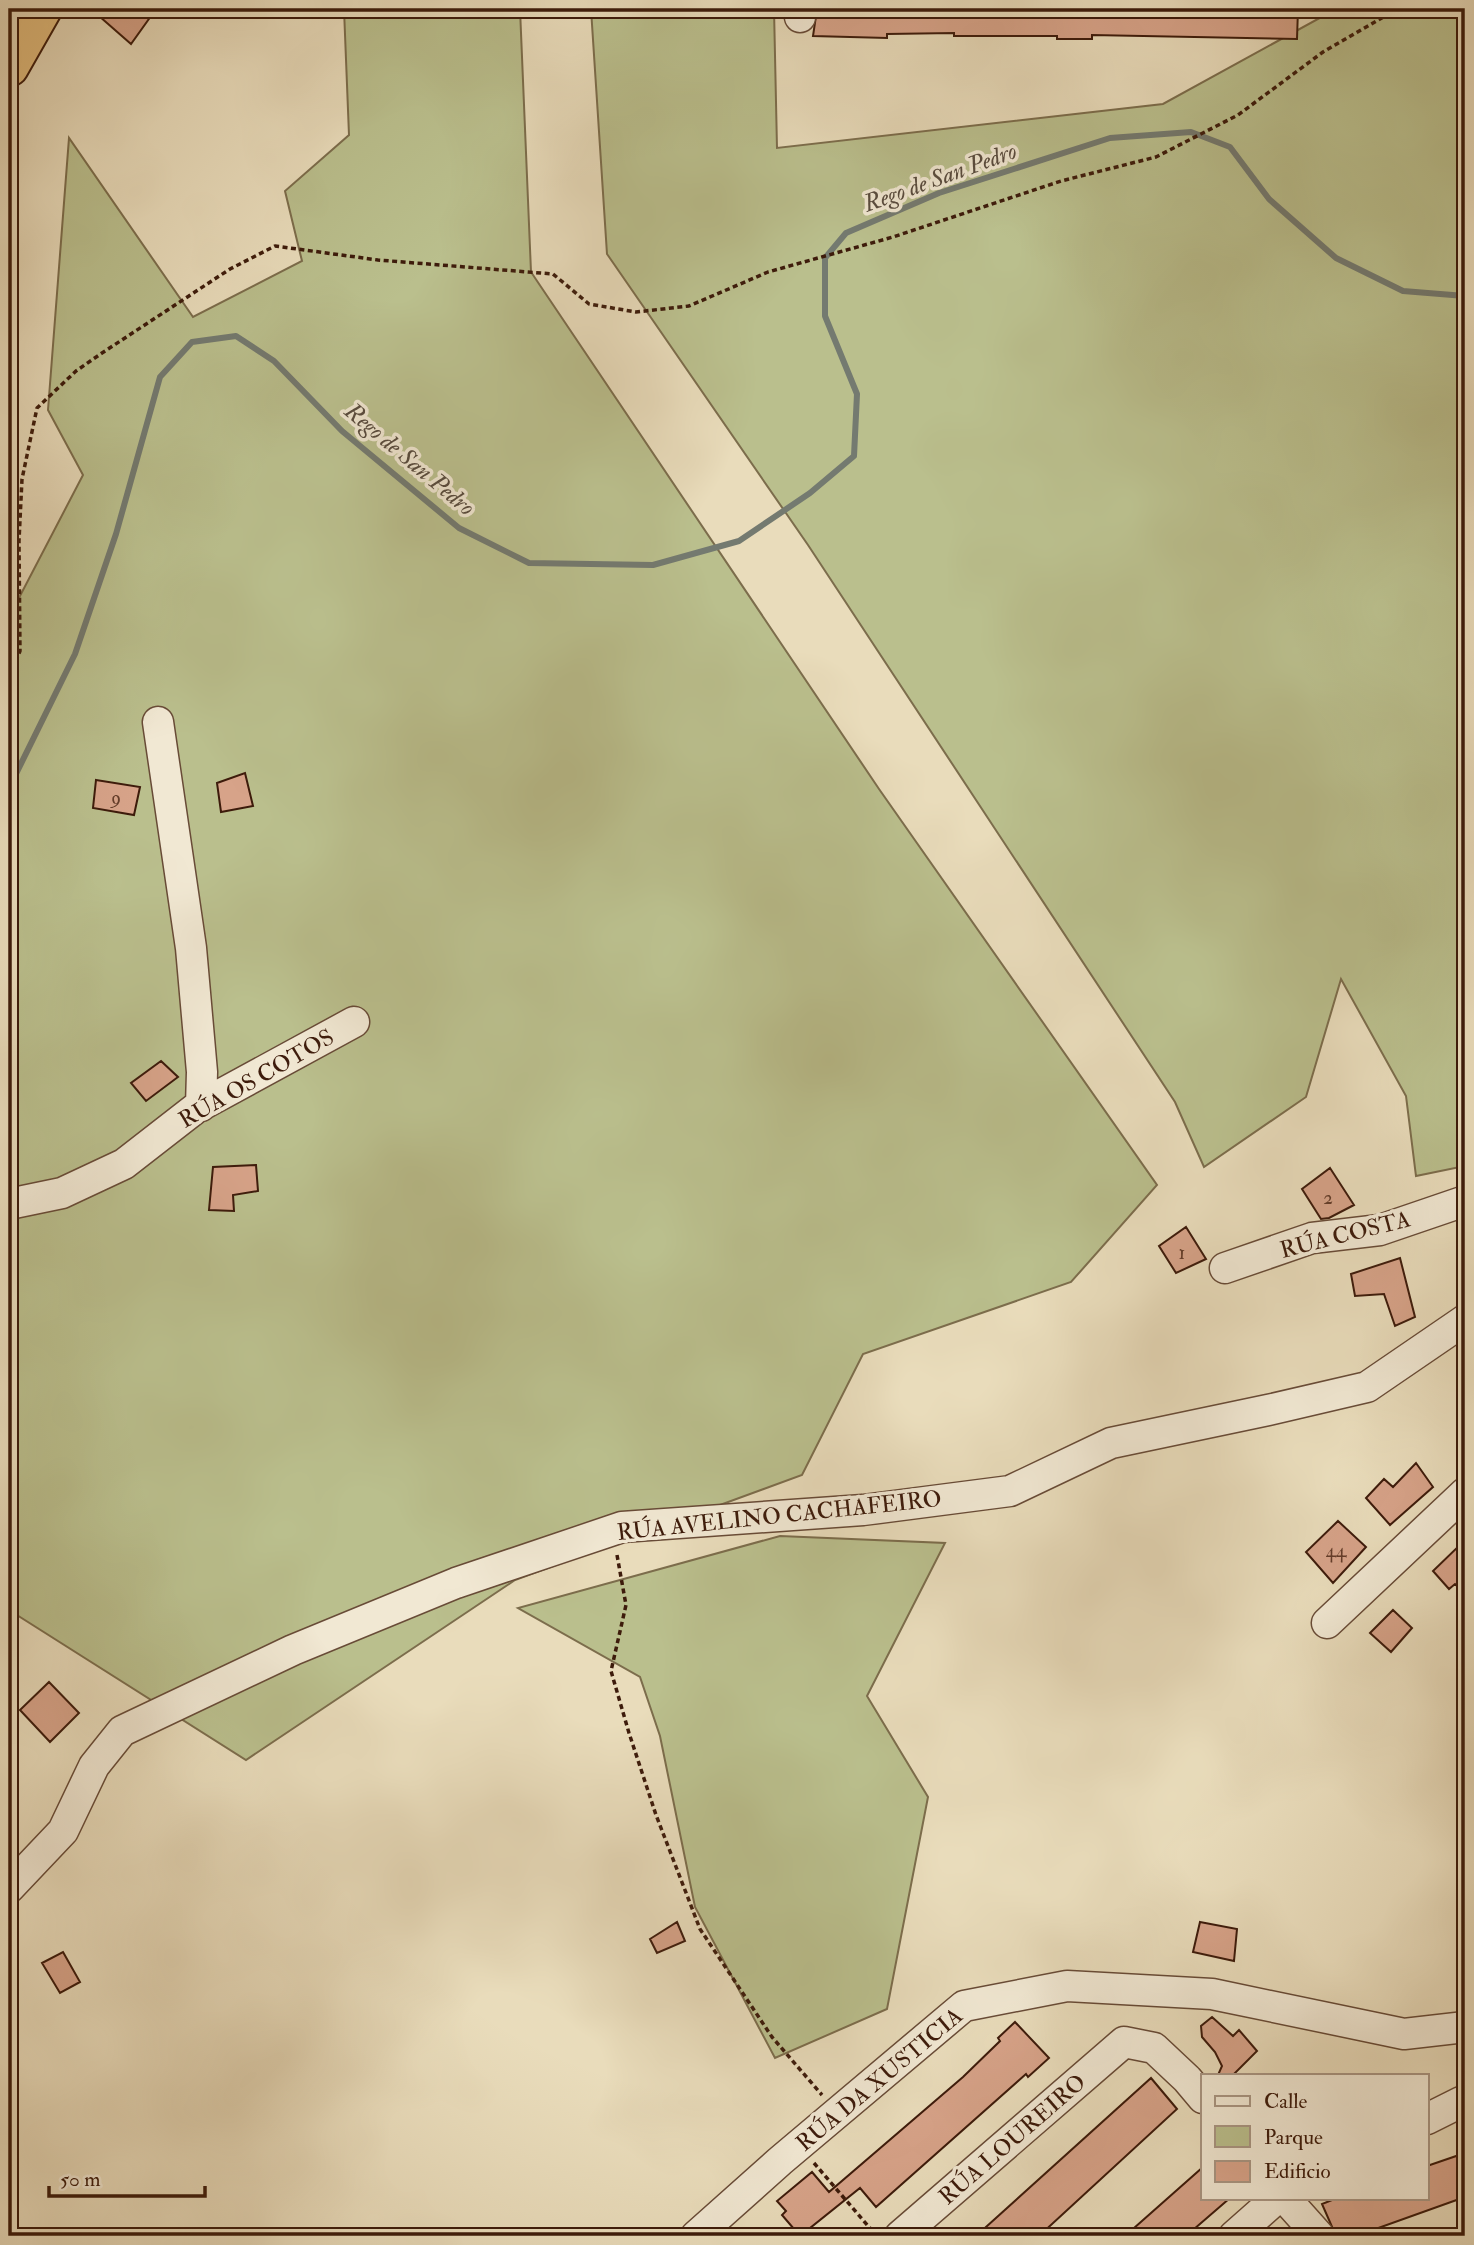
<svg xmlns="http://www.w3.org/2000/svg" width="1474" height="2245" font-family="'IM FELL Double Pica',serif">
<rect width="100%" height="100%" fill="#e9dcbb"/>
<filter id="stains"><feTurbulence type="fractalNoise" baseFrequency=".00286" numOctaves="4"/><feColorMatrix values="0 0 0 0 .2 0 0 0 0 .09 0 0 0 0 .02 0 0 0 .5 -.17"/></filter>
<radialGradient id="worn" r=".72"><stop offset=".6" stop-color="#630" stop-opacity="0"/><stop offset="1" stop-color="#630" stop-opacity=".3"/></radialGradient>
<path fill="#babf8d" stroke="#7c6d4c" stroke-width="2" d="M344 9H520L531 272 879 789 1157 1185 1071 1282 863 1354 802 1475 515 1580 246 1760 9 1610V617L83 475 48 410 69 138 193 317 302 261 285 191 349 135Z
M591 9H774L777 148 1163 104 1336 9H1465V1166L1416 1176 1406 1096 1341 979 1306 1097 1204 1167 1175 1102 808 545 607 254Z
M780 1536 945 1543 867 1696 928 1797 887 2009 775 2058 695 1907 660 1736 640 1677 518 1608Z"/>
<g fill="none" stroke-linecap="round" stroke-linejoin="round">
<path stroke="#747a70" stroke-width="6" d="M9 904 13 882 11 784 75 654 116 534 160 377 192 342 236 336 274 361 342 431 459 528 529 563 653 565 739 541 810 493 854 456 857 394 825 316V258L846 233 939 193 1110 138 1191 132 1230 147 1269 199 1336 258 1403 291 1465 296"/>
</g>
<path fill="#d7a389" stroke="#3d1b0b" stroke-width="2" d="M91 9H156L131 44Z
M817 9H1298L1297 39 1092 35V39H1057V36H954V33L887 34V38L813 36Z
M245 773 253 806 221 812 217 783Z
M96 780 140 787 134 815 93 808Z
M161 1061 178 1077 146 1101 131 1083Z
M256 1165 258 1191 233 1195 234 1211 209 1210 213 1167Z
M1330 1168 1354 1205 1329 1218 1321 1219 1302 1189Z
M1186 1227 1206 1259 1176 1273 1159 1246Z
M1400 1258 1415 1317 1395 1326 1384 1294 1355 1296 1351 1274Z
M1416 1463 1433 1487 1390 1525 1366 1498 1384 1479 1393 1487Z
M1338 1521 1366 1547 1333 1583 1306 1552Z
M1465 1540V1594L1455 1584 1449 1589 1433 1571Z
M1393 1610 1412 1628 1391 1652 1370 1633Z
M49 1682 79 1713 50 1742 20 1710Z
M677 1922 685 1941 657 1953 650 1939Z
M1200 1922 1237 1929 1234 1961 1193 1952Z
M63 1952 80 1982 60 1993 42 1963Z
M1212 2017 1233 2036 1239 2030 1257 2051 1233 2075H1218L1222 2066 1215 2052 1202 2037 1201 2026Z
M1015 2022 1049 2058 1028 2077 1026 2074 876 2207 860 2188 800 2236 782 2215 786 2211 777 2201 812 2172 829 2192 963 2077 1000 2041 998 2038Z
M1151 2078 1177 2109 1039 2236H976Z
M1465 2153V2197L1356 2236H1336L1322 2204 1337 2198H1427V2166Z
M1203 2167V2198H1230L1186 2236H1125Z"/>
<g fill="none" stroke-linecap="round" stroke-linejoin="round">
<g stroke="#684b37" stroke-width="33">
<path id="minor" d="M800 9V17
M158 722 191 948 202 1072 201 1106
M9 1204 62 1193 124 1164 196 1108 354 1022
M1225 1268 1312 1238 1380 1230 1465 1201
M1327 1623 1465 1493
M9 1888 63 1831 94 1766 122 1731 293 1650 456 1583 622 1527 863 1510 1010 1491 1111 1443 1268 1410 1367 1387 1465 1320
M1427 2119 1461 2102
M1285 2198 1319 2236
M696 2236 780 2161 964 2006 1067 1986 1212 1994 1404 2034 1465 2027
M900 2236 1124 2042 1154 2048 1187 2079 1203 2098
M1234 2236 1277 2198"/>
</g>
<g stroke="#3d1b0b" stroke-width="42">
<path id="highway" d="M9 10V9
M9 67 42 9"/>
</g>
<path stroke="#3d1b0b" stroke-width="3.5" stroke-dasharray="5 3.5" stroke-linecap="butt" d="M9 677 20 651 19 541 22 479 37 408 76 371 102 353 230 269 275 246 378 260 553 274 589 304 636 312 689 306 768 272 893 237 1061 181 1156 157 1238 115 1323 52 1397 9
M617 1555 626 1605 611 1671 629 1733 656 1815 700 1929 772 2037 822 2095
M814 2163 875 2234"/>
<use href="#minor" stroke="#f1e8d3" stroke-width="30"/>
<use href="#highway" stroke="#e4be7e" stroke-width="38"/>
</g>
<g text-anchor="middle" stroke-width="7" stroke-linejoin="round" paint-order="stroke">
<g font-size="19" fill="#643d2a">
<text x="116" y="804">9</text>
<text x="1328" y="1204">2</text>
<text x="1182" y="1259">1</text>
<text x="1336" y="1557">44</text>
</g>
<g font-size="23" fill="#3d1b0b" stroke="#f1e8d3">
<text transform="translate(256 1078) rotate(-30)" y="8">RÚA OS COTOS</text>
<text transform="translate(1345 1234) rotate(-14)" y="8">RÚA COSTA</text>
<text transform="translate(779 1515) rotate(-6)" y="8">RÚA AVELINO CACHAFEIRO</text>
<text transform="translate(879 2079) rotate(-40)" y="8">RÚA DA XUSTICIA</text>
<text transform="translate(1012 2139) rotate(-41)" y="8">RÚA LOUREIRO</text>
</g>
<g font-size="24" font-style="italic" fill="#584b3e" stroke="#f1e8d3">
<text transform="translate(940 177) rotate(-20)" y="8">Rego de San Pedro</text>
<text transform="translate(410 459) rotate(40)" y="8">Rego de San Pedro</text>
</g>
</g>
<rect width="1474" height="2245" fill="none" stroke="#e9dcbb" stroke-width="35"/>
<rect x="10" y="10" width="1453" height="2224" fill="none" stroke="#3d1b0b" stroke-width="3.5"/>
<rect x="18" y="18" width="1439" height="2210" fill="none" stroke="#3d1b0b" stroke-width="2"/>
<rect x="1201" y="2074" width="228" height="126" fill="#f1e8d3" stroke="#a99683" stroke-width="2"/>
<rect x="1215" y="2096" width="35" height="10" fill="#f1e8d3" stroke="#a99683" stroke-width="2"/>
<text x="1264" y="2108" font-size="21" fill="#3d1b0b">Calle</text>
<rect x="1215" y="2126" width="35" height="21" fill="#babf8d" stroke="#a99683" stroke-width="2"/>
<text x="1264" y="2144" font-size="21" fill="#3d1b0b">Parque</text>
<rect x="1215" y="2161" width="35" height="21" fill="#d7a389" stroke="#a99683" stroke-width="2"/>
<text x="1264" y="2178" font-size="21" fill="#3d1b0b">Edificio</text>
<path d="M49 2186v10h156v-10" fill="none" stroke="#3d1b0b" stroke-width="3.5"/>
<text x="60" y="2186" font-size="21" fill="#3d1b0b" stroke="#f1e8d3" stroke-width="5" paint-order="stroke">50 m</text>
<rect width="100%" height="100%" filter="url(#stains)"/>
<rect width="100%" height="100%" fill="url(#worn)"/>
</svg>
